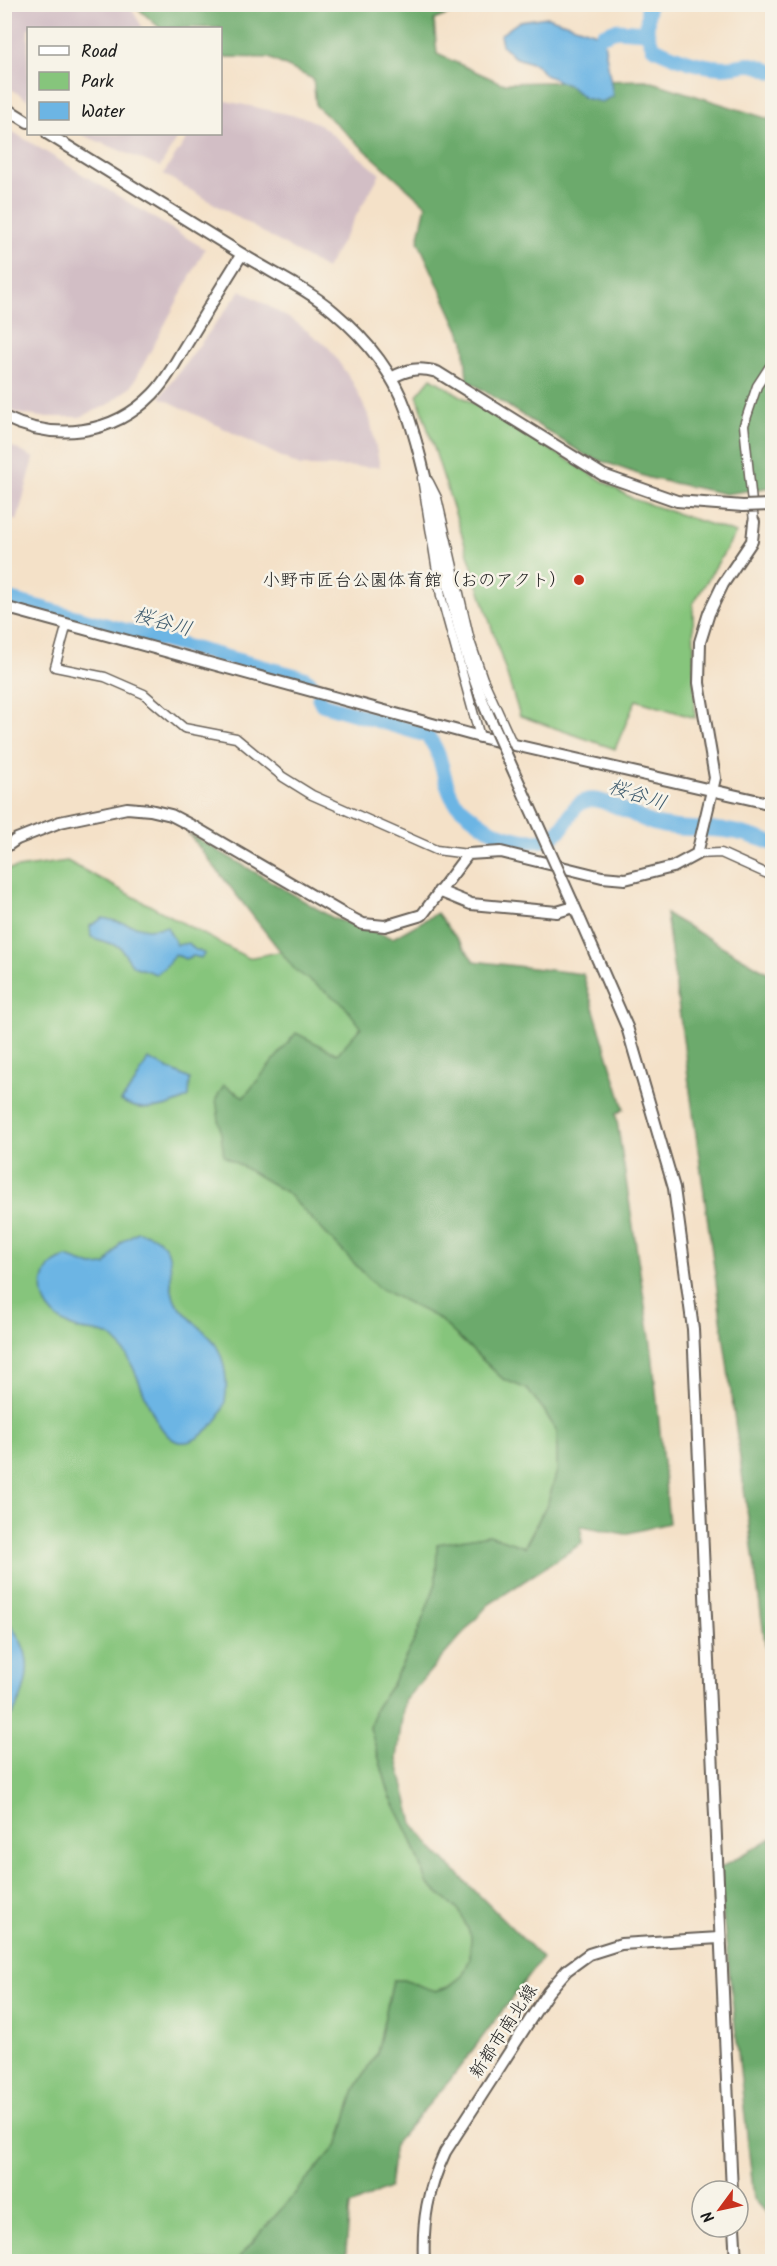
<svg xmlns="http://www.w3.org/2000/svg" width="777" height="2266" font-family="Kalam,'Klee One',sans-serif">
<rect width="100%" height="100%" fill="#f7f3e8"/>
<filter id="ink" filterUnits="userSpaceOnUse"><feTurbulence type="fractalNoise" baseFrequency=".0167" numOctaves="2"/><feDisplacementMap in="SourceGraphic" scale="12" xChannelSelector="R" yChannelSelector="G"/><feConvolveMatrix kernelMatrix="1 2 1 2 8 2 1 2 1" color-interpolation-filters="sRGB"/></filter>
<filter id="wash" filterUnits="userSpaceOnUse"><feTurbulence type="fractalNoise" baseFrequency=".008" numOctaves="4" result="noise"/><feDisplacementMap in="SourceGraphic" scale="24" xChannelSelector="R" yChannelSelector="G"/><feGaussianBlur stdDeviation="1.35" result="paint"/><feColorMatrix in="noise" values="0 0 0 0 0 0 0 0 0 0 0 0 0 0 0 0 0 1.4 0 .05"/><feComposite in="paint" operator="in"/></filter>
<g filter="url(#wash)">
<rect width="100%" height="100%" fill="#f4e1c8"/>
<path fill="#d2bec5" d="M4 5H129L143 28H28V100L5 85Z
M221 100 306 118 321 125 380 174 326 269 163 174 190 134H220Z
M5 127 205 249 132 386 108 405 80 417H40L16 413 5 404Z
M80 134H180L160 167Z
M241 290 297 323 329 348 353 383 370 419 380 467 300 466 160 397Z
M5 443 34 458 17 521 5 516Z"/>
<path fill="#86c57c" stroke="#51704c" stroke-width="1.5" d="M431 378 633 499 736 533 693 604 695 718 636 700 615 749 520 716 417 395Z
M67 861 248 958 288 950 368 1022 338 1060 224 1155 286 1192 377 1287 438 1318 503 1379 527 1389 544 1410 557 1432V1471L548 1502 524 1547 489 1535 437 1545 436 1583 416 1637 392 1684 375 1709 370 1728 390 1796 410 1836 428 1884 460 1912 471 1936 470 1959 462 1976 448 1987 435 1991 403 1980H393L377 2053 355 2089 339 2143 236 2261H5L4 870Z"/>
<path fill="#6caa6c" stroke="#446344" stroke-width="1.5" d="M134 5H472L434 20 437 54 501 83 646 80 772 120V487L726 494 649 478 585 455 467 380 464 341 418 241 426 205 316 106 313 79 269 58 221 57 220 28H160Z
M188 833 333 918 393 938 437 913 474 961 583 974 624 1109 616 1114 652 1351 669 1523 625 1534 581 1526 582 1543 488 1605 404 1701 397 1759 413 1823 433 1849 542 1958 450 2080 395 2143 389 2188 350 2206 345 2261H236L339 2143 355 2089 377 2053 393 1980H403L436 1991 448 1987 462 1976 470 1959 471 1936 460 1912 428 1884 410 1836 390 1796 370 1728 375 1709 392 1684 416 1637 436 1583 437 1544 489 1535 525 1547 548 1502 557 1471V1432L544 1410 527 1389 503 1379 438 1318 377 1287 286 1192 224 1156 216 1099 224 1085 244 1097 296 1033 337 1054 361 1027 343 1004 295 970Z
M666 914 772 975V1694Z
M772 1838V2219L754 2199 718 1869Z"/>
<path fill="#6cb5e4" stroke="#446880" stroke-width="1.5" d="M547 17 603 35 613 96 602 102 584 98 570 86 545 75 537 65 514 57 502 45 500 35 520 21Z
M103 918 147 929 167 927 177 945 189 943 194 949 205 954 201 958 193 956 185 959 175 954 166 966 156 974 133 966 120 947 91 937 90 926Z
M148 1059 190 1079 189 1097C167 1109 143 1114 121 1101L135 1083Z
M137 1232C148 1233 157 1236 164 1245 176 1261 166 1285 176 1302 191 1325 216 1333 223 1362 228 1381 229 1407 215 1422 159 1487 147 1379 123 1350 120 1346 115 1340 111 1337 102 1331 90 1332 80 1330 54 1322 34 1300 46 1272 50 1264 59 1259 67 1257L92 1266 106 1265 121 1242Z
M4 1615C25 1645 35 1661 21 1697 17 1707 12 1717 5 1725Z"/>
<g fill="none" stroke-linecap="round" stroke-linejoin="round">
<path stroke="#6cb5e4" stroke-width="15" d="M647 32 648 4
M603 35 616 30 647 32 653 47C673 57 695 66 719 67 746 69 744 57 772 72
M4 598 304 678 311 683
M319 698 322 704 426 735C443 752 441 776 452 797 457 807 473 817 482 824 499 837 541 850 558 832 570 821 570 805 588 800 605 797 635 817 652 823 674 830 697 828 720 830 738 831 755 837 772 843"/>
</g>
</g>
<g filter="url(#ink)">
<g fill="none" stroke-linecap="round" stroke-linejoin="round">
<g stroke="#686158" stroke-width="11">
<path id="minor" d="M422 478 441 596 480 737
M429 482 437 498 470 641 483 679 513 745
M754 522 744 425 757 386 772 363
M67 624 55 667 105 677 144 694 184 728 236 738 283 777 312 795 436 850 468 854
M697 854 721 853 772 876"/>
</g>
<g stroke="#686158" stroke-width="14">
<path id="tertiary" d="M4 107 28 122
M48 134C112 173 176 214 240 253 270 272 306 288 333 311 365 338 393 372 407 412 440 512 446 617 488 714
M391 378C408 369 418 367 437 372L603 475 677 501 743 506
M4 417C55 442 113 435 153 394 167 380 176 361 186 345 205 314 223 284 242 254
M4 607 480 737 772 804
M4 848 17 839 60 822 127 808 150 810 171 815 196 828 342 913 363 924 385 926 422 915 468 854 501 852 602 877 625 879 673 867 697 854 715 778 699 683 700 642 709 613 723 584 752 541 754 522
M439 891 471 904 557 912 574 907
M572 901 627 1027 674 1188 693 1329 732 2191
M734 2227 736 2262
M424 2262C422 2221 428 2189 445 2152L548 1992 567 1970 589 1954 621 1944 719 1938"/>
</g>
<use href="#minor" stroke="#fff" stroke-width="8"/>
<use href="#tertiary" stroke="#fff" stroke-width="10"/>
<g stroke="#686158" stroke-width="14" stroke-linecap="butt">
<path id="tertiary-bridge" d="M743 506 772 505
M488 714 572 901"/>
</g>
<use href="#tertiary-bridge" stroke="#fff" stroke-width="10"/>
</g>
</g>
<circle fill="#c8321e" stroke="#f7f3e8" stroke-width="2" cx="579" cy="580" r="6"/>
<g text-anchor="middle" stroke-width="5" stroke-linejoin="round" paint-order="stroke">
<g font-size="18" fill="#1c1c1c" stroke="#f7f3e8" text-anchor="end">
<text x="567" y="586">小野市匠台公園体育館（おのアクト）</text>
</g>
<g font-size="18" fill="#1c1c1c" stroke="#f7f3e8">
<text transform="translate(503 2031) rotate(-57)" y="6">新都市南北線</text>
</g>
<g font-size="20" font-style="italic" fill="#3c596c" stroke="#f7f3e8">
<text transform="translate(163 621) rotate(16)" y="7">桜谷川</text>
<text transform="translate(638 794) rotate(18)" y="7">桜谷川</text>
</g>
</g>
<rect width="777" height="2266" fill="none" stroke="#f7f3e8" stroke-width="24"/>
<rect x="27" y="27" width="195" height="108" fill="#f7f3e8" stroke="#9f9d96" stroke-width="1.5"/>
<rect x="39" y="46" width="30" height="9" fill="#ffffff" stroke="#9f9d96" stroke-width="1.5"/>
<text x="81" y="57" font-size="18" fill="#1c1c1c">Road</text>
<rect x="39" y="72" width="30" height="18" fill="#86c57c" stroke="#9f9d96" stroke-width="1.5"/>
<text x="81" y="87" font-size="18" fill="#1c1c1c">Park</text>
<rect x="39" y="102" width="30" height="18" fill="#6cb5e4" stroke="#9f9d96" stroke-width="1.5"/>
<text x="81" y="117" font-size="18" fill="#1c1c1c">Water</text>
<g transform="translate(720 2209) rotate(237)"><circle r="28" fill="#f7f3e8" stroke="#9f9d96" stroke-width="1.5"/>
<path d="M0-4.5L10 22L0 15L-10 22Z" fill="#c8321e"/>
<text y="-9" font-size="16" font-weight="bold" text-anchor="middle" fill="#1c1c1c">N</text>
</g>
</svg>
